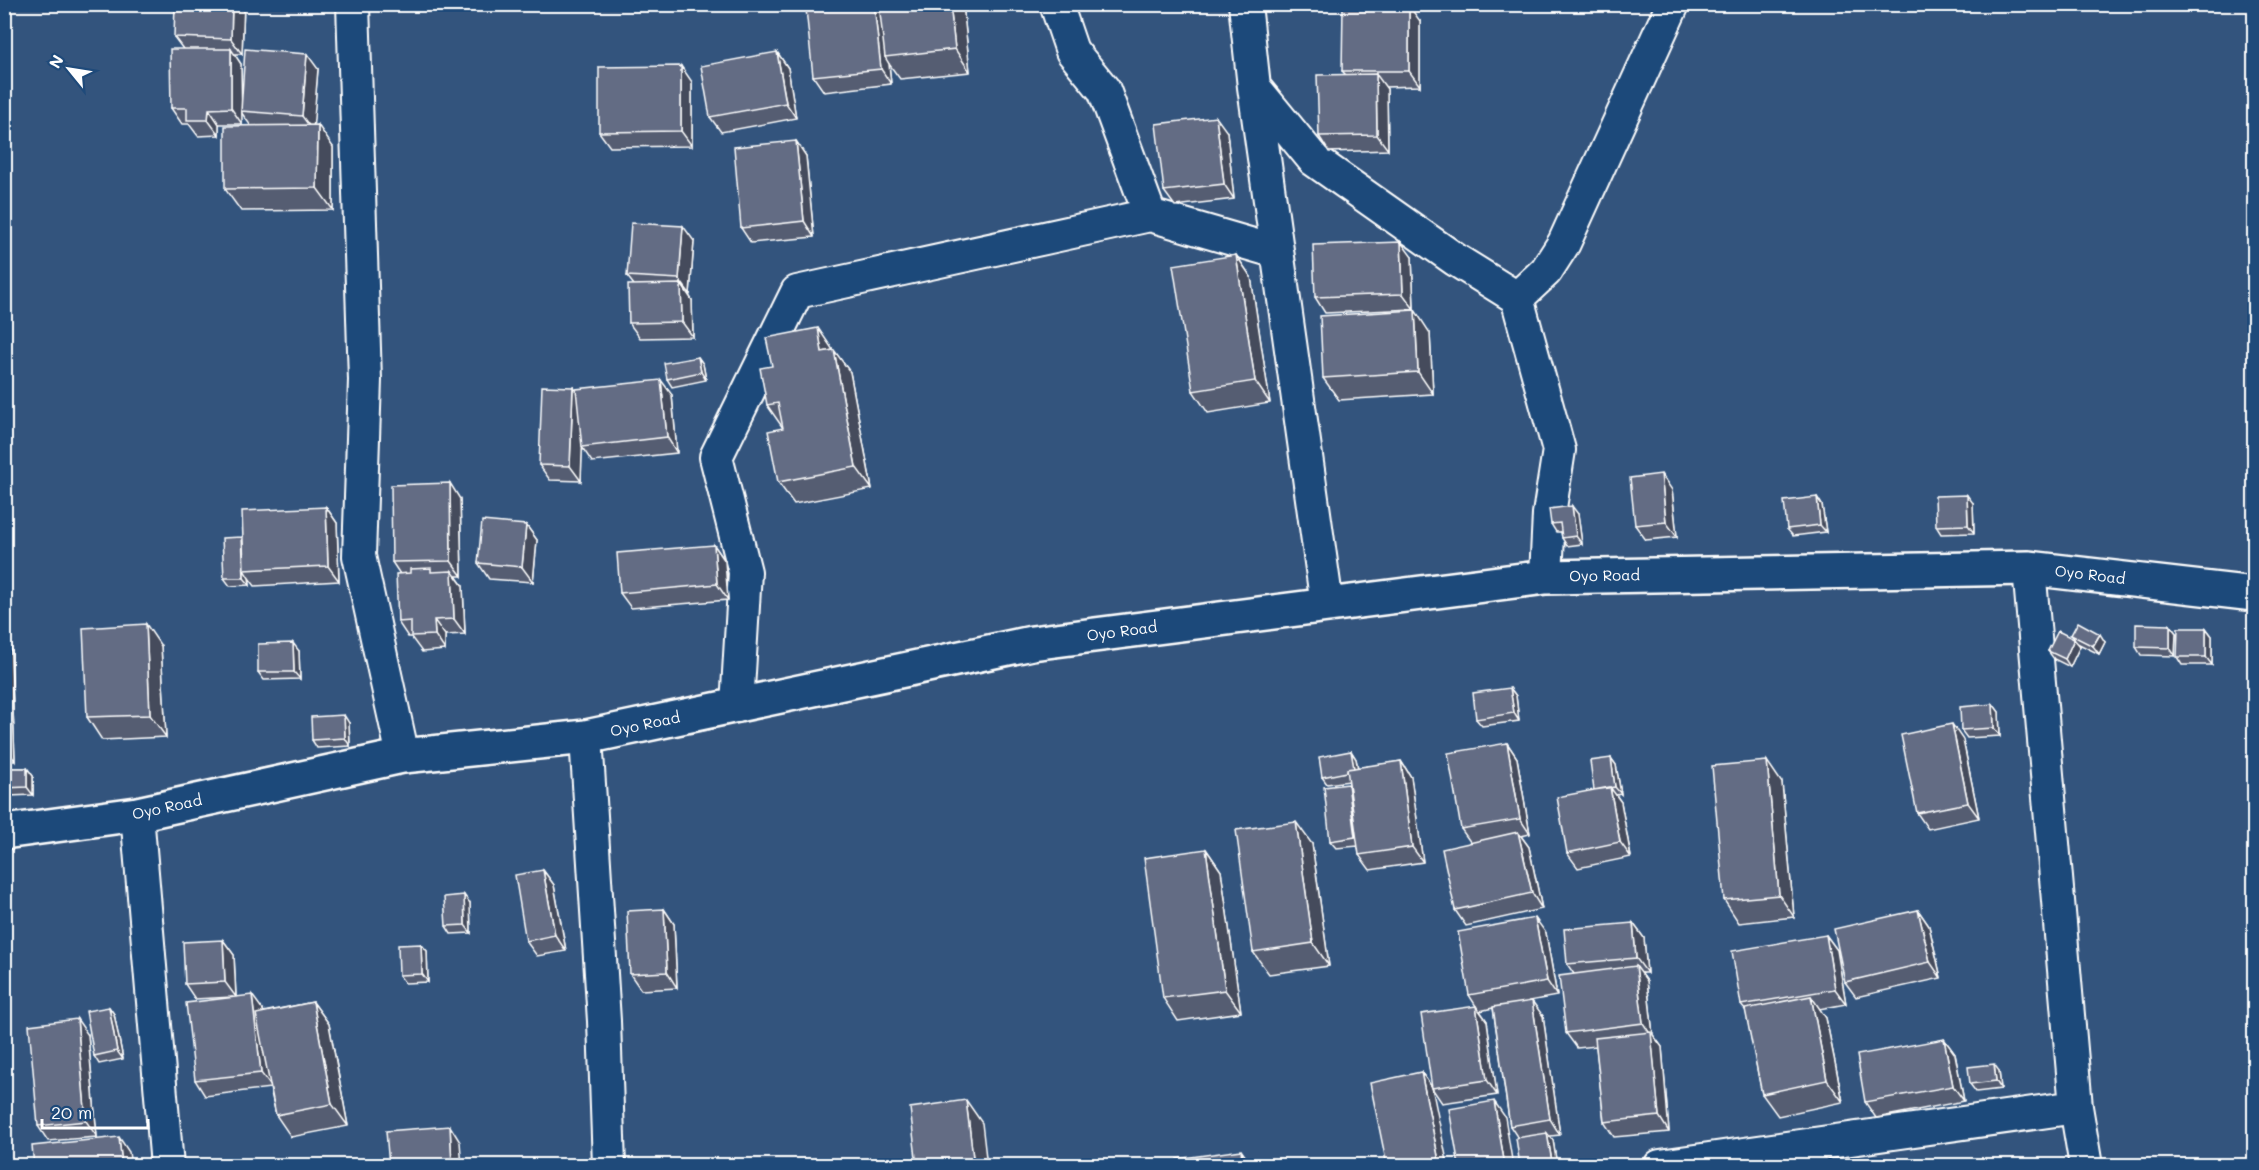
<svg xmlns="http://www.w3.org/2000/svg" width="2259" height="1170" font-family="Mali,sans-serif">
<rect width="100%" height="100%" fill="#33547d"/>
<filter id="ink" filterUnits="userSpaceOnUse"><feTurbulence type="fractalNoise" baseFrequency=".0167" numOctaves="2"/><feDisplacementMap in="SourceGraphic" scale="12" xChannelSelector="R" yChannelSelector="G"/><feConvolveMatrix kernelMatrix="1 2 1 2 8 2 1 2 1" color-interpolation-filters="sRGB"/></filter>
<g filter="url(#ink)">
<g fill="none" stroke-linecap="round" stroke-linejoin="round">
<g stroke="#fff" stroke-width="36">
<path id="minor" d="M353 4 365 380 359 556 403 756
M1056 4 1072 51 1104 90 1150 215
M1245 4 1254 87 1314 160 1456 260 1517 298
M1254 87 1327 605
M2029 568 2076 1107 2086 1166
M1546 577 1549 514 1559 450 1517 298 1546 271 1564 243 1673 4
M737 706 745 572 716 457 797 292 1150 215 1277 252
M586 737 604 1021 609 1166
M137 814 167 1166
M1660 1166 2076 1107"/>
</g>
<g stroke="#fff" stroke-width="38">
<g id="tertiary">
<path id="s1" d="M4 832 137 814 403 756 586 737 1032 643 1546 577 2029 568 2254 594"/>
</g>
</g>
<use href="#minor" stroke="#1f4a7a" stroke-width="32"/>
<use href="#tertiary" stroke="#1f4a7a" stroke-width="33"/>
</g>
<path fill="#555d72" stroke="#fff" stroke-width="1.5" d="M244 4 242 54H234L241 64V101L318 69 313 125 333 147V210L241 211 225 189 251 126 241 112 242 124H219V135L198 136 189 124H182L171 108 183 49 174 37Z
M876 4 879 9 963 4 970 72 900 79 889 64 891 84 824 92 813 76Z
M1420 21V86L1385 87 1387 89 1388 150 1329 152 1319 136 1345 74 1342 71Z
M777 52 788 68 796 118 721 132 710 117Z
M692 82V146L610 147 599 132Z
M1227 132 1234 199 1175 206 1164 191Z
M796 141 806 156 814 237 751 243 741 228Z
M694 241 690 294H688L692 300 693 337 640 338 629 323 634 285 627 276Z
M1236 255 1251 277 1270 403 1208 413 1193 391Z
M1412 257 1414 309 1325 313 1315 297Z
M1430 333 1433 394 1339 400 1323 378Z
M833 350 850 372 872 489 794 504 778 482 783 428 767 405 772 366Z
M698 357 703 364 706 380 672 387 667 379Z
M573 387 576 392 672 395 677 453 592 462 582 447 581 481 550 480 539 465Z
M1672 490 1677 537 1646 540 1635 525Z
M1817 497 1822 505 1826 532 1793 536 1787 529Z
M460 499 462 576H456L463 586 465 634 445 635V650L422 652 411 637H408L398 622 400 574 392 562Z
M1973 503 1974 533 1941 534 1936 526Z
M326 507 337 523 339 581 255 586 249 578 250 585 230 586 224 578 242 537Z
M1578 514 1582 544 1567 546 1562 538 1561 532H1556L1551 524Z
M526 525 537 540 533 582 489 579 478 563Z
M714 545 725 561 728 600 631 608 620 593Z
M4 573 8 578 15 761H4Z
M2170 625 2176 633 2175 656 2141 655 2136 647Z
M2206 628 2212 636V665H2182L2177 657Z
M2071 635 2105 642 2099 654 2077 643 2080 646 2070 667 2054 659 2048 651 2074 638Z
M161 646 166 737 102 740 87 717Z
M299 651 300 679 264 680 258 672Z
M1510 688 1516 696 1519 721 1482 726 1476 719Z
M1993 704 1999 712 2000 736 1967 738 1961 730Z
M349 723 350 746 317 748 312 740Z
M1963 740 1979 818 1928 829 1917 813Z
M1507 743 1517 758 1530 834 1521 836 1529 847 1542 909 1466 926 1455 910 1471 843 1461 829Z
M1351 751 1356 759 1358 768 1401 761 1411 777 1423 862 1370 870 1359 855 1358 846 1336 848 1330 841 1349 785V781L1327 784 1322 777Z
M1611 758 1616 765 1621 794 1616 795 1621 802 1631 857 1578 868 1567 853 1594 790Z
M4 768H27L33 776V795L9 796 4 790Z
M1782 783 1794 917 1739 923 1724 900Z
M1312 844 1329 966 1269 974 1253 952Z
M1206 849 1221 871 1241 1012 1178 1021 1163 998Z
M543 870 554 885 566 951 537 956 526 941Z
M470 903 471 933 451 934 446 926Z
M664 909 674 924 677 988 641 990 630 974Z
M1918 910 1929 926 1941 978 1856 997 1845 982Z
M1633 923 1644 938 1647 973H1641L1647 981 1653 1035 1662 1047 1669 1132 1614 1137 1604 1122 1596 1046 1577 1048 1566 1033 1574 974 1567 964Z
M1546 933 1557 996 1529 1001 1543 1016 1560 1135 1550 1136 1553 1140 1557 1166H1520L1518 1138 1510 1126 1493 1008 1480 1011 1487 1021 1497 1095 1442 1103 1421 1072 1431 1086 1476 1006 1469 995Z
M1826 935 1837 950 1846 1004 1819 1009 1826 1018 1843 1102 1778 1116 1762 1094 1746 1011 1741 1005Z
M223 940 234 955 236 997 263 1010V1012L313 1002 329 1024 348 1126 291 1137 276 1115 270 1088 205 1096 195 1080 232 997 195 999 185 984Z
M421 944 427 951 428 982 405 983 399 975Z
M109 1007 114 1014 123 1059 99 1064 94 1056Z
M88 1035 97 1137 48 1141 38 1126Z
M1944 1039 1955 1054 1964 1101 1876 1118 1865 1102Z
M1999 1071 2001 1089 1976 1092 1970 1084Z"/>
<path fill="#454c5c" stroke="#fff" stroke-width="1.5" d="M232 4H244L242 54 231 39Z
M874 4H876L885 17V57L889 64 891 84 881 69Z
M950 4H963L970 72 955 49Z
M1409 6 1420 21V86L1409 71Z
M231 49 241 64 242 124 231 108Z
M777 52 788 68 796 118 786 103Z
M307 54 318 69 313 131 302 116Z
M681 66 692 82V146L681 131Z
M1376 74 1387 89 1388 150 1377 135Z
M209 109 219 124V135L208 120Z
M1216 117 1227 132 1234 199 1224 184Z
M318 125 333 147V210L317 188Z
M796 141 806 156 814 237 804 221Z
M683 226 694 241 690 294 679 279Z
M1401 242 1412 257 1414 309 1403 294Z
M1236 255 1251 277 1270 403 1255 381Z
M681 284 692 300 693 337 682 322Z
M1415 310 1430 333 1433 394 1418 372Z
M818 328 833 350 822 352Z
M834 350 850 372 872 489 856 467Z
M698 357 703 364 706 380 701 372Z
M661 380 672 395 677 453 667 437Z
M573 387 584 403 581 481 570 466Z
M1661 474 1672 490 1677 537 1666 522Z
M450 483 460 499 462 576 451 561Z
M1967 495 1973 503 1974 533 1968 525Z
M1817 497 1822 505 1826 532 1820 525Z
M1572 506 1578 514 1582 544 1576 536Z
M326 507 337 523 339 581 328 566Z
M526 525 537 540 533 582 522 567Z
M242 537 244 570 249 578 250 585 244 578Z
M714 545 725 561 728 600 717 584Z
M452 571 463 586 465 634 454 619Z
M4 573 8 578 15 761 4 745Z
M434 620 445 635V650L435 635Z
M146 624 161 646 166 737 150 715Z
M2170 625 2176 633 2175 656 2170 648Z
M2206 628 2212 636V665L2206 657Z
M2100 634 2105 642 2099 654 2093 646Z
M2074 639 2080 646 2070 667 2065 659Z
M293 643 299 651 300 679 294 672Z
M1510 688 1516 696 1519 721 1514 713Z
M1993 704 1999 712 2000 736 1994 728Z
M344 715 349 723 350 746 345 738Z
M1952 724 1963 740 1979 818 1968 803Z
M1507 743 1517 758 1530 834 1520 819Z
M1351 751 1356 759 1360 779 1354 771Z
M1611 758 1616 765 1621 794 1615 787Z
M1401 761 1411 777 1423 862 1412 847Z
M1767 761 1782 783 1794 917 1779 895Z
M27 768 33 776V795L27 787Z
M1610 787 1621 802 1631 857 1620 842Z
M1296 822 1312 844 1329 966 1313 943Z
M1518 832 1529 847 1542 909 1532 893Z
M1206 849 1221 871 1241 1012 1225 990Z
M543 870 554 885 566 951 555 935Z
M464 895 470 903 471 933 465 925Z
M664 909 674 924 677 988 667 972Z
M1918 910 1929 926 1941 978 1930 962Z
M1535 918 1546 933 1557 996 1547 981Z
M1633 923 1644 938 1647 973 1636 958Z
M1826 935 1837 950 1846 1004 1835 989Z
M223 940 234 955 236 997 225 982Z
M421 944 427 951 428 982 422 974Z
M1636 966 1647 981 1653 1035 1662 1047 1669 1132 1659 1116 1651 1035 1643 1023Z
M252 995 263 1010 272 1088 261 1073Z
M1811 996 1826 1018 1843 1102 1827 1080Z
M1532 1001 1543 1016 1560 1135 1550 1119Z
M313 1002 329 1024 348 1126 332 1104Z
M1476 1006 1487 1021 1497 1095 1487 1080Z
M109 1007 114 1014 123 1059 117 1051Z
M77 1019 88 1035 97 1137 86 1121Z
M1944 1039 1955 1054 1964 1101 1953 1086Z
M1994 1064 1999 1071 2001 1089 1996 1081Z
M1421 1072 1432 1087 1448 1166H1440Z
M966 1100 982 1123 987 1166H974Z
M1494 1101 1505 1117 1513 1166H1505Z
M450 1126 460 1142 462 1166H452Z
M1547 1133 1553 1140 1557 1166H1554L1552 1162Z
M119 1137 129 1152 131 1166H122Z
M1241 1150 1252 1166H1243Z"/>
<path fill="#636c84" stroke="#fff" stroke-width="1.5" d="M175 4H232L231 39 174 37Z
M847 4H874L881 69 813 76 806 9Z
M879 4H950L955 49 885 57Z
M1343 6H1409V71H1342Z
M170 49H231V108L209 109 208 120H187V108H171Z
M245 49 307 54 302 116 241 111Z
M777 52 786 103 710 117 701 66Z
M681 66V131L599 132V67Z
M1376 74 1377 135 1319 136 1317 75Z
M1216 117 1224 184 1164 191 1156 124Z
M318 125 317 188 225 189V126Z
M796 141 804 221 741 228 734 147Z
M631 223 683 226 679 279 627 276Z
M1401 242 1403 294 1315 297 1313 245Z
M1236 255 1255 381 1193 391 1173 265Z
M681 284 682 322 629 323 628 285Z
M1415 310 1418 372 1323 378 1320 316Z
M818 328 822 352 834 350 856 467 778 482 768 431 783 428 778 403 767 405 760 368 772 366 766 338Z
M698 357 701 372 667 379 664 363Z
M661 380 667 437 582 447 576 389Z
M542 386 573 387 570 466 539 465Z
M1661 474 1666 522 1635 525 1630 478Z
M450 483 451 561 392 562 391 485Z
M1967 495 1968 525 1936 526 1935 496Z
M1817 497 1820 525 1787 529 1784 501Z
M1572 506 1576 536 1562 538 1560 523 1551 524 1549 509Z
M326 507 328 566 244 570 242 511Z
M482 521 526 525 522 567 478 563Z
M242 537 244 578H224L222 538Z
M714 545 717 584 620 593 617 553Z
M431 568V572L452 571 454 619 434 620 435 635 411 636V621L398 622 396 574 410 573V569Z
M2078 622 2100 634 2093 646 2071 635Z
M146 624 150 715 87 717 83 628Z
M2136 624 2170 625V648L2136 647Z
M2178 628H2206V657H2177Z
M2058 631 2074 639 2065 659 2048 651Z
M293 643 294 672H258V644Z
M1510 688 1514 713 1476 719 1473 693Z
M1993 704 1994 728 1961 730 1960 707Z
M344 715 345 738 312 740 311 717Z
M1952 724 1968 803 1917 813 1901 735Z
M1507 743 1520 819 1461 829 1448 753Z
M1351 751 1354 768 1347 769V772L1322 777 1319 757Z
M1611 758 1615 787 1594 790 1590 761Z
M1401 761 1412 847 1359 855 1347 769Z
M1767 761 1779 895 1724 900 1712 766Z
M4 768H27V787L4 788Z
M1348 784 1355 837 1330 841 1324 787Z
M1610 787 1620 842 1567 853 1557 797Z
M1296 822 1313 943 1253 952 1236 830Z
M1518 832 1532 893 1455 910 1442 849Z
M1206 849 1225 990 1163 998 1144 858Z
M543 870 555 935 526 941 515 875Z
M464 895 465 925 446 926 444 897Z
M664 909 667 972 630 974 627 911Z
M1918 910 1930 962 1845 982 1834 929Z
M1535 918 1547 981 1469 995 1458 932Z
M1633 923 1636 958 1567 964 1564 929Z
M1826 935 1835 989 1741 1005 1732 951Z
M223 940 225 982 185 984 183 942Z
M421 944 422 974 399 975 398 945Z
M1636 966 1643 1023 1566 1033 1559 976Z
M252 995 261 1073 195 1080 186 1003Z
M1811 996 1827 1080 1762 1094 1745 1009Z
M1532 1001 1550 1119 1510 1126 1493 1007Z
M313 1002 332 1104 276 1115 256 1014Z
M1476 1006 1487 1080 1432 1088 1421 1014Z
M109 1007 117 1051 94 1056 86 1011Z
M77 1019 86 1121 38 1126 29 1025Z
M1651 1032 1659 1116 1604 1122 1595 1038Z
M1944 1039 1953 1086 1865 1102 1857 1055Z
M1994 1064 1996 1081 1970 1084 1968 1067Z
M1421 1072 1440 1166H1387L1370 1083Z
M966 1100 974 1166H917L910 1108Z
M1494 1101 1505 1166H1459L1449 1109Z
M450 1126 452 1166H389L386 1131Z
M1547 1133 1552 1162 1534 1166H1520L1516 1138Z
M119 1137 122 1166H34L32 1146Z
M1241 1150 1243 1166H1178L1177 1159Z
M373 1164V1166H355Z"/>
</g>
<g text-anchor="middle" stroke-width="4.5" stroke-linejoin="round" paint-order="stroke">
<g font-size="15" fill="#fff" stroke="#1f4a7a">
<text dy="5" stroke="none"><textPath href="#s1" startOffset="2109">Oyo Road</textPath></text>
<text dy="5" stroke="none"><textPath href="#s1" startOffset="1623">Oyo Road</textPath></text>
<text dy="5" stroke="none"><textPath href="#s1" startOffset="1137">Oyo Road</textPath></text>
<text dy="5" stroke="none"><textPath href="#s1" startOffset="651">Oyo Road</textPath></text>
<text dy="5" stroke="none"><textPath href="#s1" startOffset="165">Oyo Road</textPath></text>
</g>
</g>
<rect width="2259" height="1170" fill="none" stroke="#1f4a7a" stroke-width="24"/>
<rect x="12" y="12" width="2235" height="1146" fill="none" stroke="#fff" stroke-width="2" filter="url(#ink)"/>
<g transform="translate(69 69) rotate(300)" stroke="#1f4a7a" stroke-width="4.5" paint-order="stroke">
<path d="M0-4.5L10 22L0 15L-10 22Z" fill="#ffffff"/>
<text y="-9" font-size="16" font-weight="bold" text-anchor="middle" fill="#ffffff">N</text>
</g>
<path d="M42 1119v9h106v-9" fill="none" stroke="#ffffff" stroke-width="3"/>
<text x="51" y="1119" font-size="18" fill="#ffffff" stroke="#1f4a7a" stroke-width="4.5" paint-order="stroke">20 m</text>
</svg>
